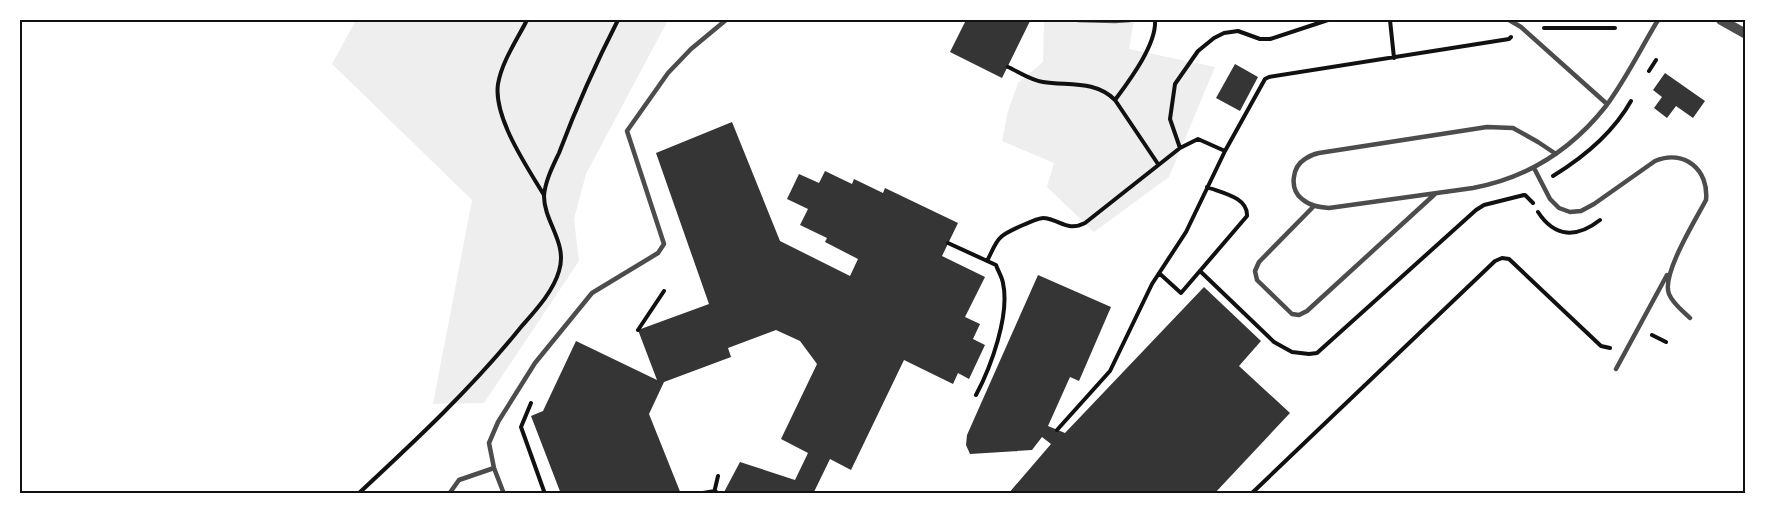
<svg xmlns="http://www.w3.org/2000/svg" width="1765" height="513" font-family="Ubuntu,sans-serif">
<rect width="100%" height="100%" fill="#fff"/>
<path fill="#eee" d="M356 20H668L586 174 574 219 579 261 484 403 433 404 472 200 332 64Z
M1044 20H1134L1129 49 1215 67 1169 177 1094 232 1047 187 1054 163 1002 141 1008 111 1018 83 1043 62Z"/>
<path fill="#353535" d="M966 20H1026L1030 21 1002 78 950 52Z
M1235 64 1258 77 1240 111 1216 98Z
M1665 73 1705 101 1693 118 1676 106 1667 118 1654 108 1662 97 1653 90Z
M732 122 780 241 850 276 858 259 825 242 827 238 800 225 808 209 787 199 799 174 819 183 825 171 852 184 854 179 883 193 885 188 958 223 942 256 985 277 965 317 980 324 973 339 985 345 969 379 958 373 953 384 904 360 851 470 830 459 813 494H723L740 462 795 480 808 453 781 439 817 364 800 341 776 330 728 348 731 357 664 382 649 414 681 494H561L531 416 543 411 576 341 657 380 638 330 709 304 656 153Z
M1038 275 1111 307 1079 381 1070 377 1048 426 1065 433 1204 287 1261 341 1239 366 1290 413 1214 494H1008L1051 444 1042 437 1032 450 970 454 966 445 967 435Z"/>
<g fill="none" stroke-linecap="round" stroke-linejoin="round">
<path stroke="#111" stroke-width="4" d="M527 20C517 40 502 61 498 84 493 117 527 167 544 195
M1390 20 1394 58
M1544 28H1615
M1008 67C1019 72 1030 80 1043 82 1068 86 1095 80 1115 100L1158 164
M1649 71 1656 60
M1115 100C1129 81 1157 44 1155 20
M1180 148 1198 139 1225 151
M1553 176C1584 157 1613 133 1631 101
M1525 195 1533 203
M1538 212C1555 238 1577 238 1600 220
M948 243 996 265C998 271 1002 277 1003 283 1010 315 991 367 976 395
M987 261C991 254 995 242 1001 237 1006 232 1039 217 1044 218 1061 220 1067 232 1085 223L1180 148 1170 119 1175 84 1198 51 1214 38 1224 33 1238 31 1260 39H1270L1328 20
M1200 271 1274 342 1292 352 1309 354 1317 353 1476 210 1484 205 1524 195
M1159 273 1181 293 1247 216C1248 197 1222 193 1207 187
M638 330 664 291
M1652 335 1666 342
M531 403 521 427 545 494
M1057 430 1110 371 1152 284 1186 232 1225 151 1265 79 1269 77 1509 39 1511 37
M714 493 718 476
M358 494C415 441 472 388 521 327 535 311 553 292 559 271 568 243 544 222 544 196 545 181 553 166 559 153 576 108 596 63 618 20
M697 494 715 491 719 494
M1251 494 1495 261 1502 258 1509 259 1601 346 1610 348"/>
<path stroke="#4c4c4c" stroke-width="4.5" d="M1078 20 1115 21 1130 20
M1509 20 1521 27 1607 104
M1556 154 1538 142 1513 128 1487 127 1319 153C1314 154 1309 156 1305 159 1292 167 1289 189 1302 199 1310 206 1319 207 1329 208L1473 188C1527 178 1572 149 1606 106 1626 79 1641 48 1658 20
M1534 168 1550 199 1559 208 1570 212 1581 211 1594 204 1655 161C1685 149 1709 170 1706 200 1696 219 1661 275 1669 294 1673 304 1683 311 1690 318
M1314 206 1259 262 1255 271 1257 280 1292 314 1299 315 1307 311 1435 194
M1616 369 1667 275
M449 494 459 480 494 468
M504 494 494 468 489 443 498 422 535 363 592 293 658 253 664 244 627 131 668 73 691 49 726 20"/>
<path stroke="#4c4c4c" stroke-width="10" d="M1721 20 1746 34"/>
</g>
<rect width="1765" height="513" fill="none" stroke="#ffffff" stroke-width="42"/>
<rect x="21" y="21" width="1723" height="471" fill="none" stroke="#111" stroke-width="2"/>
</svg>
